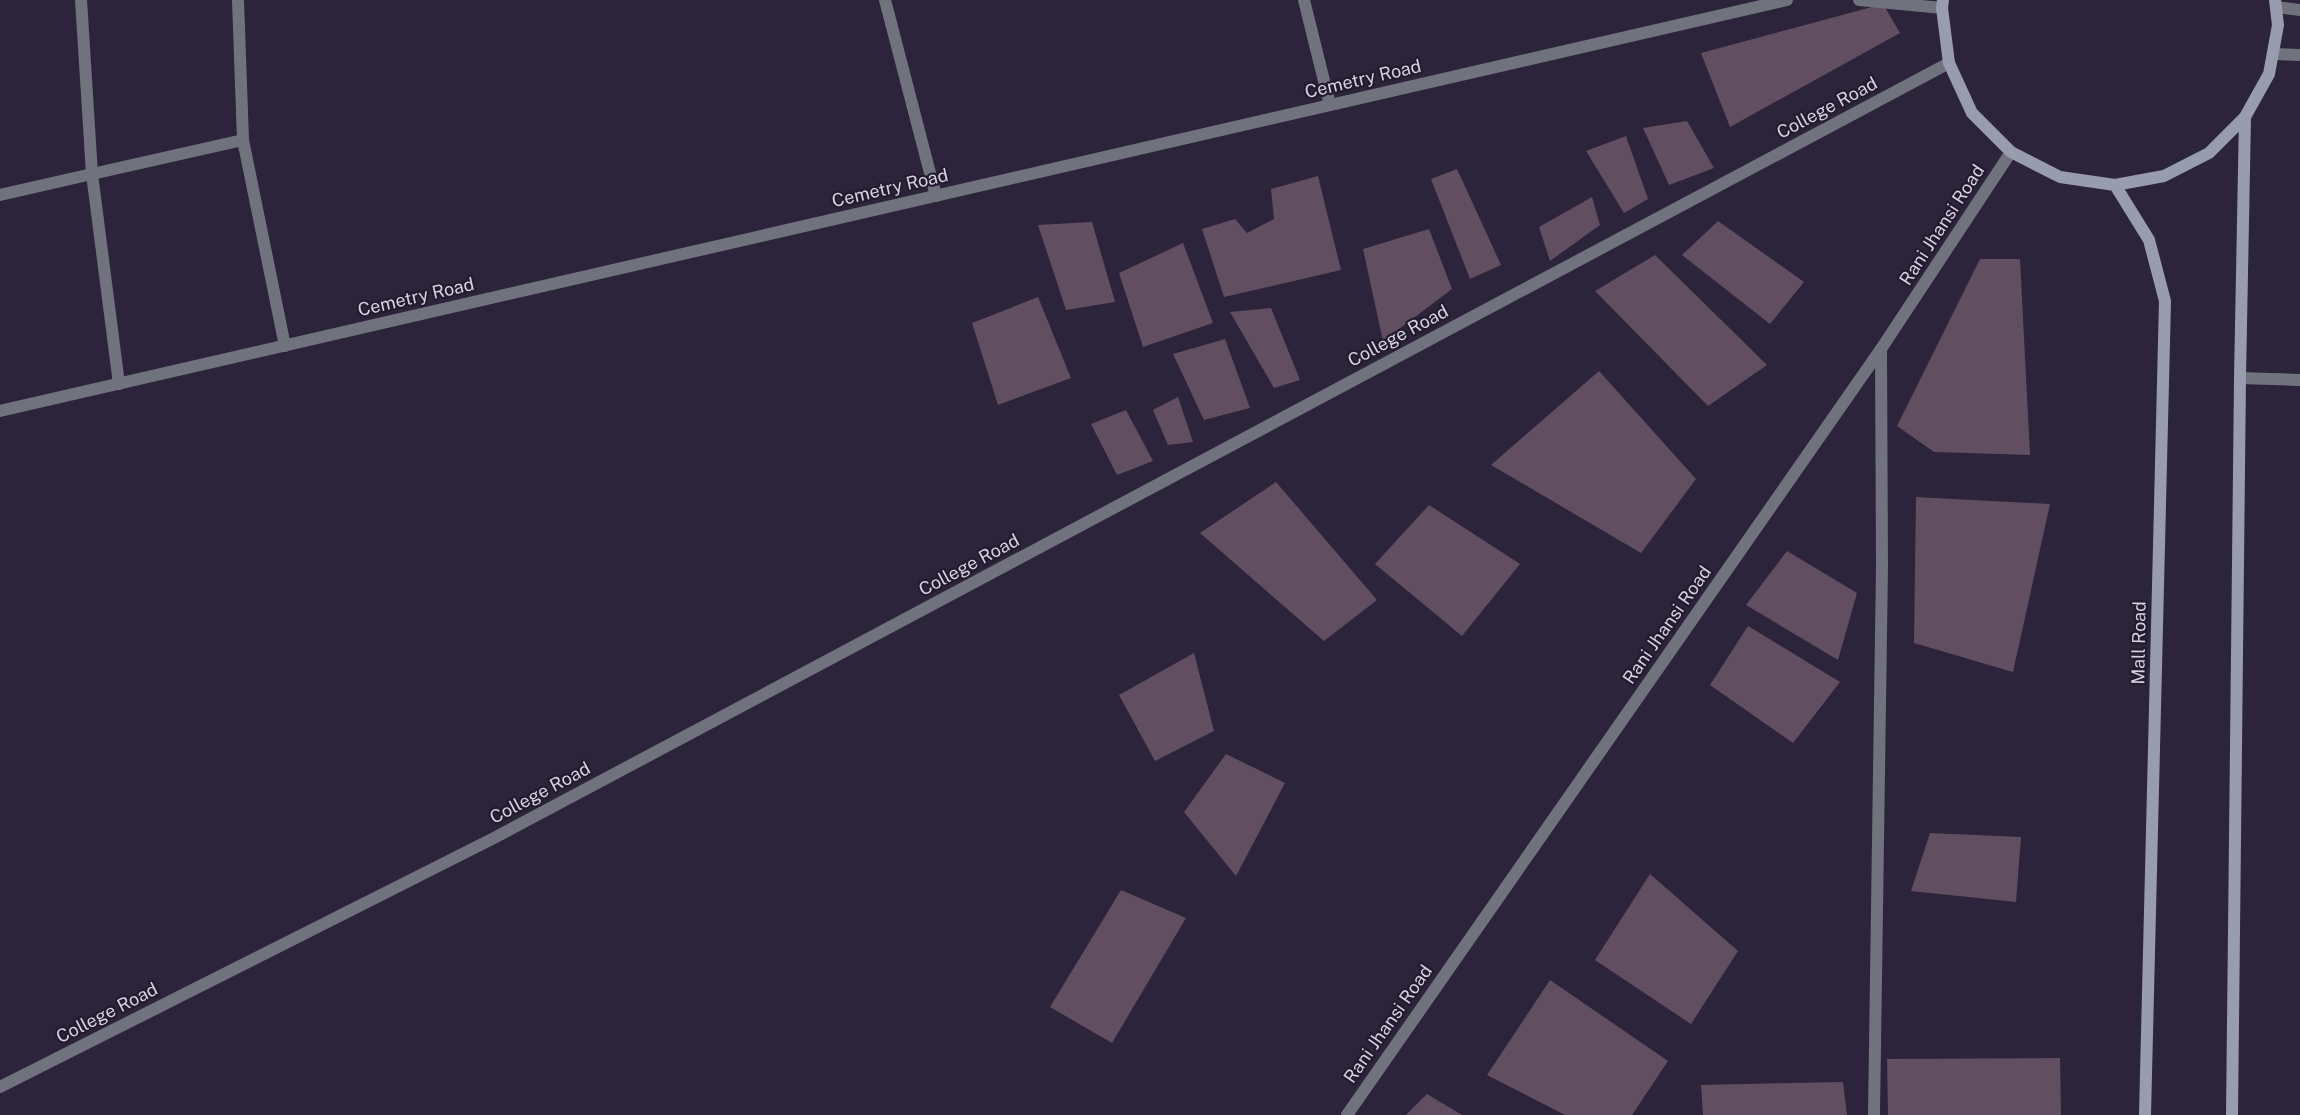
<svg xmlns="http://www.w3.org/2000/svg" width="2300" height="1115" font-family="'Public Sans',sans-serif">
<rect width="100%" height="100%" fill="#2c243a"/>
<path fill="#624e61" d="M1883 4 1900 33 1730 127 1701 53Z
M1687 121 1714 168 1669 185 1643 128Z
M1626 136 1648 199 1624 213 1586 151Z
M1457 169 1501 265 1470 279 1431 179Z
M1318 176 1341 270 1224 297 1202 229 1235 219 1247 233 1274 219 1271 189Z
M1592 197 1600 225 1550 261 1539 227Z
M1718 221 1804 282 1770 324 1682 255Z
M1092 222 1115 302 1066 310 1038 225Z
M1429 229 1452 289 1383 341 1363 249Z
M1183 243 1213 323 1143 347 1119 273Z
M1655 255 1767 365 1708 406 1595 291Z
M1980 259H2020L2030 455 1934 452 1897 426Z
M1038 297 1071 378 998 405 972 323Z
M1271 308 1300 380 1274 388 1230 312Z
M1225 339 1250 408 1204 420 1173 354Z
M1599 371 1696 479 1641 553 1491 465Z
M1178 397 1193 442 1168 445 1153 410Z
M1126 410 1153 461 1117 475 1091 424Z
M1276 482 1377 600 1324 641 1200 533Z
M1916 497 2050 504 2013 672 1914 643Z
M1429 505 1520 564 1462 636 1375 564Z
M1787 551 1857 593 1838 660 1746 605Z
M1748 626 1840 682 1793 743 1710 685Z
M1194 653 1214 731 1155 761 1119 695Z
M1226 754 1285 783 1236 876 1184 812Z
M1930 833 2021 837 2016 902 1911 891Z
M1650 874 1738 951 1691 1024 1595 960Z
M1121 890 1186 918 1112 1043 1050 1007Z
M1550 980 1668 1061 1632 1115H1565L1487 1075Z
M2060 1058 2061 1115H1888L1887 1059Z
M1843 1082 1847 1115H1703L1701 1085Z
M1427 1094 1462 1115H1406Z"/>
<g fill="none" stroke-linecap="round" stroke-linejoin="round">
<path stroke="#70737e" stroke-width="12" d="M885 0 936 196
M1304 0 1330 105
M243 140 285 346
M0 195 92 174 81 0
M2240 378 2300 380
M119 384 92 174 243 140 238 0
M1874 1115 1882 566 1881 349"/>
<path stroke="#70737e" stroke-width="12" d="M1859 0 1942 8
M2276 7 2300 10
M2273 54 2300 55
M0 411 1787 0
M0 1087 494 838 1949 63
M1347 1115 1881 349 2011 152"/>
<path stroke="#989caf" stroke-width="12" d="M1943 0 1942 8 1949 63 1972 113 2011 152 2060 177 2115 185 2164 176 2209 153 2245 117 2269 74 2278 25 2275 0
M2115 185 2149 240 2165 301 2145 1115
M2232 1115 2240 378 2245 117"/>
</g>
<g text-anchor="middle" stroke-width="4.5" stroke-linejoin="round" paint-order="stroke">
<g font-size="18" fill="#d7d2e0" stroke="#231b2f">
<text transform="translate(1363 79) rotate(-13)" y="6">Cemetry Road</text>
<text transform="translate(1827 108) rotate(-28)" y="6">College Road</text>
<text transform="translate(890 188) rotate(-13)" y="6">Cemetry Road</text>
<text transform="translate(1942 225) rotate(-57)" y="6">Rani Jhansi Road</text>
<text transform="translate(416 297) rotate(-13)" y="6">Cemetry Road</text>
<text transform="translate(1398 336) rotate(-28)" y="6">College Road</text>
<text transform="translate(969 565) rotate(-28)" y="6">College Road</text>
<text transform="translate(1667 625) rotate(-55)" y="6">Rani Jhansi Road</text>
<text transform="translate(2139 643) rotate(-89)" y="6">Mall Road</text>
<text transform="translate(540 793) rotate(-28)" y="6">College Road</text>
<text transform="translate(107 1013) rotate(-27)" y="6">College Road</text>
<text transform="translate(1388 1024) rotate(-55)" y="6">Rani Jhansi Road</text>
</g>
</g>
</svg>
